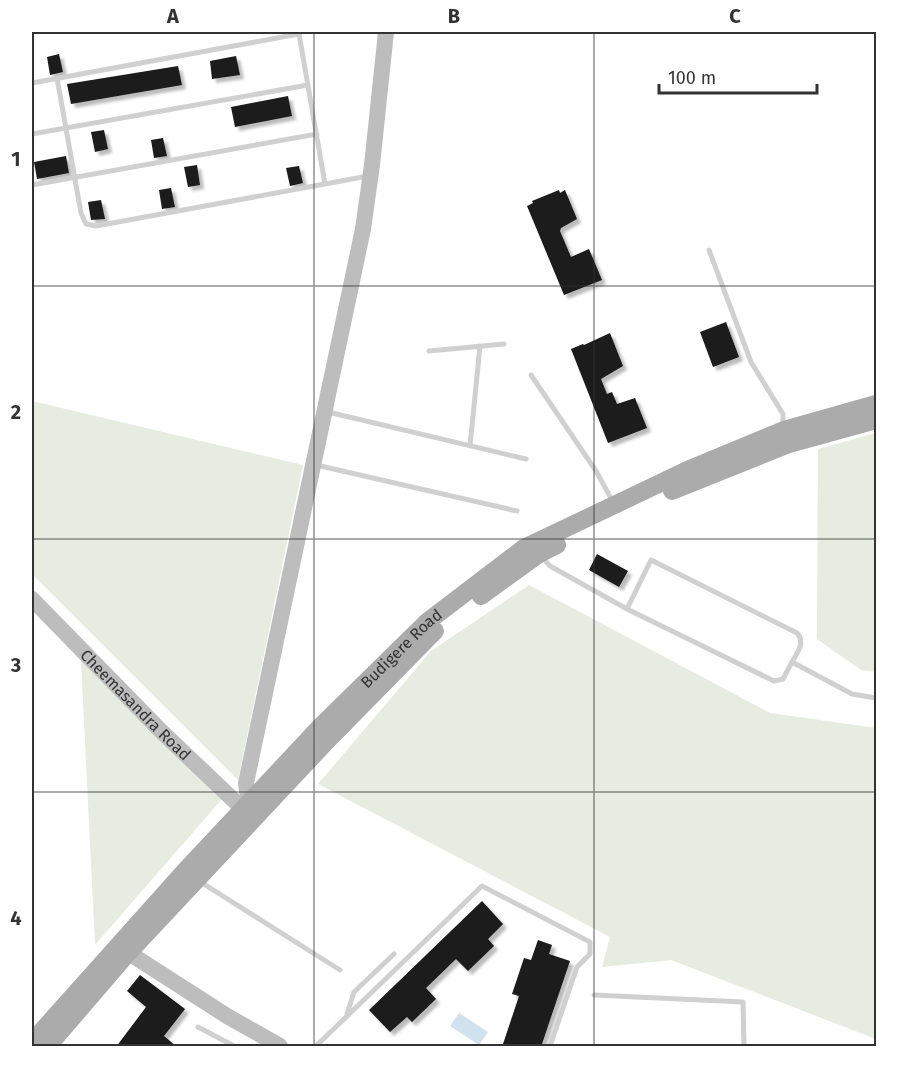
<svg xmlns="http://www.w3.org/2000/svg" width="908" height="1078" font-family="'Fira Sans',sans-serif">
<defs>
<filter id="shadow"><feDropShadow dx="4" dy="4" stdDeviation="1.5" flood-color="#0004"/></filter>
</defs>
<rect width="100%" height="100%" fill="#fff"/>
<path fill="#e6ecdf" d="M32 401 303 465 238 780 32 574Z
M876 433V672L861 670 817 639 818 449Z
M529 585 770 713 876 728V1039L671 960 602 967 610 937 318 784 431 651Z
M81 660 222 799 95 945Z"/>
<path fill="#cfe2ee" d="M459 1013 488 1032 479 1045 450 1026Z"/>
<path fill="#1a1a1a" filter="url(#shadow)" d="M59 54 63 72 50 75 47 57Z
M236 56 240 75 212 79 210 61Z
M178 66 182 85 71 104 67 84Z
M288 96 292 116 235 127 231 107Z
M104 130 108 149 95 152 91 132Z
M163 138 167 156 154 158 151 140Z
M66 156 69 173 37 179 34 162Z
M197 165 200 185 188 187 184 167Z
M299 166 303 183 290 186 286 168Z
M171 188 175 207 162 209 159 190Z
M559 190 560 193 565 190 577 219 561 228 560 231 571 257 589 249 602 280 564 295 527 206 533 203 532 201Z
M101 200 105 219 91 220 88 202Z
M726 322 739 357 713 367 700 332Z
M610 333 623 366 601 379 607 394 612 392 617 404 635 398 647 428 608 443 571 349 583 344 584 345Z
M597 554 628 571 619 587 589 570Z
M482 901 503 924 488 939 494 946 468 971 456 959 426 988 436 999 412 1022 407 1017 390 1032 369 1010Z
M538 940 552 945 549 954 570 961 550 1020 541 1047H502L519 996 512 994 524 958 531 960Z
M140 975 185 1009 164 1036 177 1047H116L146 1007 127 991Z"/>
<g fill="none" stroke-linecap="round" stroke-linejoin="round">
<path stroke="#d0d0d0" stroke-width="5" d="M57 78 81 213 86 224 96 226 325 184
M32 83 299 34 325 184 368 176
M32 134 308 85
M32 185 317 134
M709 250 751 362 783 414V425
M429 351 504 344
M531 375 596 471 613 502
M328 412 526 459
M470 446 480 346
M316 465 517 511
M542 557 550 566 627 609 774 681 783 679 792 662 852 694 876 698
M627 609 651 560 797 633C806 642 797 653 792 662
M199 881 340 970
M594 995 743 1002 744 1046
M347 1014 354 992 394 954
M198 1027 234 1046
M316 1046 482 886 590 942V954L577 967 550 1046"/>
<g stroke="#bdbdbd" stroke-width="16">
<path id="s1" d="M32 599 161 731 244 810"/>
<path d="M257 811 249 804 246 783 363 229 372 165 386 32"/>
<path d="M118 946 227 1016 280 1046"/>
</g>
<g stroke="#ababab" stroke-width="18">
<path d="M672 491 789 444 876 420"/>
<path d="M481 596 539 554 557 545"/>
<path id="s2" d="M32 1042 184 872 320 727 427 622 524 548 692 468 784 430 876 404"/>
<path d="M48 1046 128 953 324 744 435 631"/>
</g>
</g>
<path fill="none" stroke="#333" stroke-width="1.5" stroke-opacity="0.55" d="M314 32V1046M594 32V1046M32 286H876M32 539H876M32 792H876"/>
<g text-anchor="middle" stroke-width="6" stroke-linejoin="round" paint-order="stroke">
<g font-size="16" fill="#333" stroke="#fff">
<text dy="6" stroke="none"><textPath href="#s2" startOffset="540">Budigere Road</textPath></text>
<text dy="6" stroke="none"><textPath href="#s1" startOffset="148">Cheemasandra Road</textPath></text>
</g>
</g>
<rect width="908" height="1078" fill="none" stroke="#ffffff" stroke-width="66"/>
<path d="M659 84v9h158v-9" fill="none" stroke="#333333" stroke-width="3"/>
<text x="668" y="84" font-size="18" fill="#333333" stroke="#ffffff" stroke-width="4.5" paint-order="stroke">100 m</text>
<rect x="33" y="33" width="842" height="1012" fill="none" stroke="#333" stroke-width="2"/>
<g font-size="20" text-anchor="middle" font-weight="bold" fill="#333">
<text x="173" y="23">A</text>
<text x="454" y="23">B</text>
<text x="735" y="23">C</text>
<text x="16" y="166">1</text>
<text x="16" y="419">2</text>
<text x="16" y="672">3</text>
<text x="16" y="925">4</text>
</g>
</svg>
